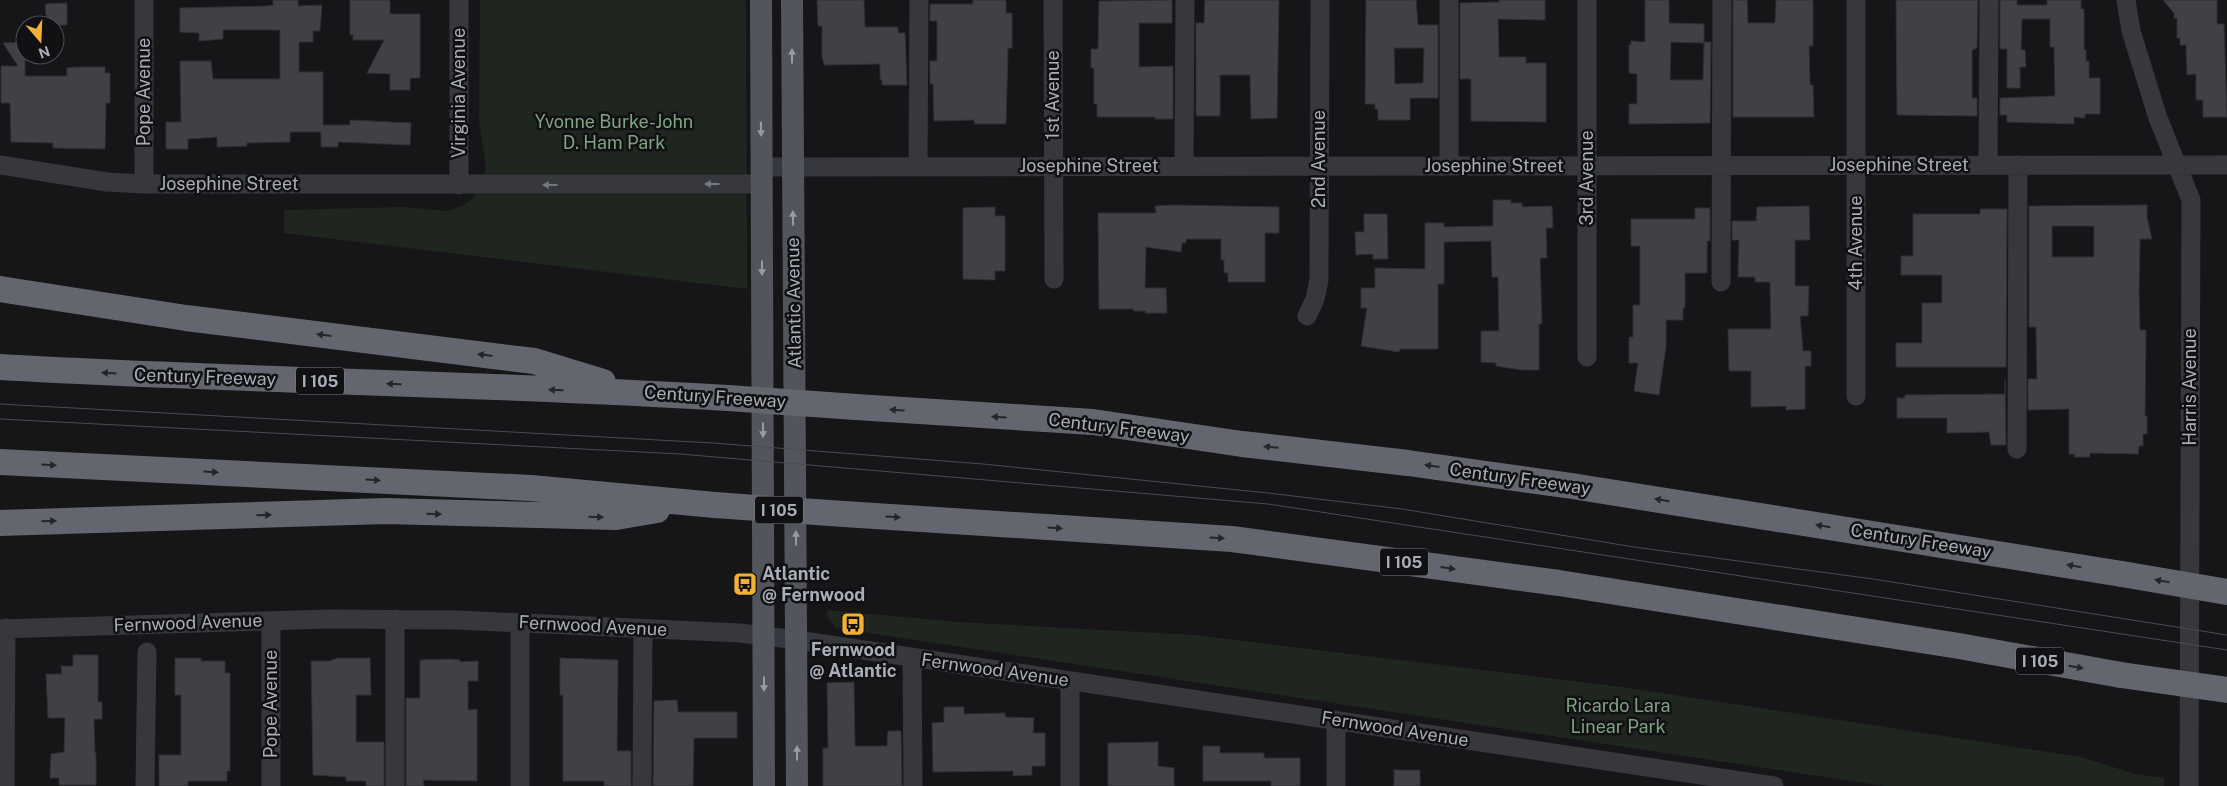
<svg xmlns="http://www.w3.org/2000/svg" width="2227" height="786" font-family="'Public Sans',sans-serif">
<rect width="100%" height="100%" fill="#161618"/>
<path fill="#1e261f" d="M480 0H746L747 289 284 233V210L403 207 448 211 464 205 473 198 479 190 486 168 479 120Z
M826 610 958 622 1195 635 1622 687 2081 757 2135 774 2164 778V786H1884L836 628 829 619Z"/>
<path fill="#404145" stroke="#303034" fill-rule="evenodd" d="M273 0H298V6L322 5 320 31H313V42H299V72H323V125H350V120L411 123 410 145 338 142V147H321V132H290V142L247 143V146L217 147V137L188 139V149H166V122H181L180 61H211L213 79H280V30H223V39L199 41V33L180 32V8L268 6 273 5Z
M350 0H390V14H420V78H410V90H390V74L367 73 384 40H353V35H350Z
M817 0H864L865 27H898V33H905L907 85H882V80L880 79V64L824 65 823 59H822V26H818Z
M973 0H1006V13H1012V48H1008L1006 124H975L974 120 934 121 933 84H930V61H937V21H930V4H973Z
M1172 0V23H1139V67L1173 66V119H1155V117H1097V104H1094V68H1091V49H1098L1099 1Z
M1205 0H1279L1277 118 1251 119 1250 75H1220V116H1196V23H1204Z
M1366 0H1416L1418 25H1438V98H1410V120H1378V109H1375V104H1365ZM1394 48H1424L1423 83 1395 84Z
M1499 0H1545V20L1498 19 1499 57H1526V63H1546V122L1471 121V79H1460V3L1499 2Z
M1645 0H1669V23L1704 24V43L1671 42 1670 80H1703L1704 42H1711L1710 123 1629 124V104H1637V74L1629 73V45H1631V41L1645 42Z
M1733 0H1747L1748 23H1775L1776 0H1813V46H1809L1810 85H1813L1814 117H1733Z
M1896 0H1978L1977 48 1972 50V98H1977V116L1897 115Z
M2000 0H2017V5H2047V0H2081V9H2084V50H2086V61H2089V78H2100V114H2085V118L2074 117V124L2007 122V115H2000V98L2055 96 2054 47H2050V19H2022L2021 50H2025L2026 67H2020V88H2007V49H2000Z
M2163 0H2217V24H2224L2227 117H2203V100H2196V74L2187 75 2186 45H2180V38H2177V18H2174V13Z
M67 3V25H47L45 4Z
M25 42V76H67V68L75 67H105V73H110V103H106L105 149 53 148V143L11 142 10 103H1V66H18L3 43Z
M1493 200H1511V203H1522V207L1552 206 1553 228H1546L1547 258H1540L1542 324H1539V370H1522L1496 366V363L1481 362V331H1499L1498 277H1492L1491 241 1444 242V284H1438V349H1400L1399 352 1361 346 1367 308H1361V288H1375V268L1425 269V223H1444V227L1493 226Z
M1173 205 1279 207V233H1265V282H1228V273H1225L1224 270V260H1221V239H1186V243H1182L1181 252 1146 247 1145 288H1166L1167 313H1145L1146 311H1134L1133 309H1099L1098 213H1156L1155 206Z
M2147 205V218L2152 239H2140L2139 293 2140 330H2146L2145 416H2147V434H2143V446H2139L2138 454 2090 453V457H2074L2075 454H2069V409L2028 410V379H2037L2036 327H2029V206ZM2052 226H2094V257H2052Z
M1809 206 1810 240H1795V286H1809L1808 316H1800L1803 351H1811V366H1805V409L1786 410V406L1751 407V371H1729L1728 329H1771L1770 282H1755V277H1738L1739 240H1732V221H1756L1757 207Z
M995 207V216H1005V271H995V280L963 279V208Z
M1695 208H1710V241H1707V273H1685V307L1683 308V320H1666V346L1659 395 1634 391 1638 363H1629V337H1633V305H1640V246H1631V219H1695Z
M1980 209H2007L2006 367H1896V343H1922V303H1942V275H1901V256H1913V214H1980Z
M1364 214H1387L1388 259H1373V254L1356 255 1355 232H1364Z
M2005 380 2006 445H1991L1989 432 1947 433V418H1897V398H1905V395L2005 394Z
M73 655H98V702H102V719H94L95 753H96V785H59V778H50L51 754 64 752 65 718H48L46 674H62L61 666H73Z
M175 658H201V661H225V673H230V771H227V781H188V786H159V755H181V695H175Z
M338 658H370L371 695H356V742H384V786H366V781H346V777L313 775 311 661H329Z
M560 658 618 660 617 751H631V786H604V781H563V695H560Z
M451 659 460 660V662L478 661V681H468V710L477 709V781L423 780 424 786H406V698H420V660Z
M854 682 855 746H887L888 731H901L902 786H823V748H828L827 683Z
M677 700 678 712H737V738H694L693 786H653L654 701Z
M944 707H964V714L1005 713V717L1034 718 1033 733H1045V766H1032V775L1013 776V771L933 772 932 723 944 722Z
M1158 742V766L1174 768V786H1108V743Z
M1203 746H1220V753H1264V758H1300V786H1271V781H1203Z
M1394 770H1420V786H1394Z"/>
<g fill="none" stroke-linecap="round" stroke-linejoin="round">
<path stroke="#37383d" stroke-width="19" d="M144 0V184
M1053 0 1054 279
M1856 0V396
M2126 0 2131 31 2158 118 2191 200 2189 786
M0 165 107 182 144 184H761
M1988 165 1989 0
M1184 166 1185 0
M1449 166V0
M761 167 2227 165
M918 167 919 0
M459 185V0
M1721 282 1722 0
M1307 316 1315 299 1319 280 1320 0
M1587 357V0
M2017 449 2018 165
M395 619V786
M271 621V786
M520 622V786
M0 629 330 619 458 620 740 633 797 640 1774 786
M912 657 913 786
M1336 720V786
M5 786 6 628
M145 786 147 652
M642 786 643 629
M1070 786V681"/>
<path stroke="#53555c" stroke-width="22" d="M761 0 764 786
M792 0 797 786"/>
<path stroke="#63666e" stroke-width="26" d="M0 289 186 318 534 361 603 382
M0 367C242 381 485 383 728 398
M856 407 1093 422 1242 444 1408 463 1572 486 2122 574
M0 462 531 488 715 505
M844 514 1232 539 1559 583 1959 646 2121 675
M0 523 385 511 616 517 657 510"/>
<path stroke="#4a4c52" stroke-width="1" d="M0 404 713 443 983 464 1268 493 1402 509 1634 547 1873 579 2227 635
M0 419 680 454 1268 504 2227 650"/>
<path stroke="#63666e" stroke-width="26" d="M728 398 856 407
M715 505 844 514
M2122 574 2227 592
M2121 675 2227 690"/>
</g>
<defs><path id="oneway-solid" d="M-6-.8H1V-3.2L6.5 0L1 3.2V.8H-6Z" transform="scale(1.25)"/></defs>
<g fill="#979ba6">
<use href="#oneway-solid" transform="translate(792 56) rotate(-90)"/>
<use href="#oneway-solid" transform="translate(761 129) rotate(89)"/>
<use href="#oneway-solid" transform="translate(793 218) rotate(-91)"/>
<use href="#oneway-solid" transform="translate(762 268) rotate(90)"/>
<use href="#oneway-solid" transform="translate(763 430) rotate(90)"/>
<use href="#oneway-solid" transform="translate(796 538) rotate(-91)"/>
<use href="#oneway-solid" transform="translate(764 684) rotate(90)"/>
<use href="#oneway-solid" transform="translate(797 753) rotate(-90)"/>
</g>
<g fill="#757881">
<use href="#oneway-solid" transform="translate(712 184) rotate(180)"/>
<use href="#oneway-solid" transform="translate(550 185) rotate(180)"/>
</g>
<g fill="#26262a">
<use href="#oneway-solid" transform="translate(324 335) rotate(-173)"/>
<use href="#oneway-solid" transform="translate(485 355) rotate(-173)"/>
<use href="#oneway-solid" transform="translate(109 373) rotate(-177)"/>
<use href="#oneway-solid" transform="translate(394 384) rotate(-178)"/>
<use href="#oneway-solid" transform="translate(556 390) rotate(-178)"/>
<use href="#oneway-solid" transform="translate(897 410) rotate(-176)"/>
<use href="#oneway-solid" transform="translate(999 417) rotate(-177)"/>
<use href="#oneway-solid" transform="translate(1271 447) rotate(-174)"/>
<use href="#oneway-solid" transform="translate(49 465) rotate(3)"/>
<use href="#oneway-solid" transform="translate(1432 466) rotate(-172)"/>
<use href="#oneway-solid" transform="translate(211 472) rotate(3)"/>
<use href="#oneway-solid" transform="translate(373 480) rotate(3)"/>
<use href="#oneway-solid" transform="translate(1662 500) rotate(-171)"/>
<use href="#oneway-solid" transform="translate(434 514) rotate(2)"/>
<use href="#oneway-solid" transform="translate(264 515) rotate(-2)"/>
<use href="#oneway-solid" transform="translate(596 517) rotate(1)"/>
<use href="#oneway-solid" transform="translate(893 517) rotate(4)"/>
<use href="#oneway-solid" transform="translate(49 521) rotate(-2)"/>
<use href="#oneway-solid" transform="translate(1823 526) rotate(-171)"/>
<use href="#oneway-solid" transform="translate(1055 528) rotate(4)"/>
<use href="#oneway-solid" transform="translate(1217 538) rotate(4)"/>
<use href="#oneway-solid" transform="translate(2074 566) rotate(-170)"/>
<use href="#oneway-solid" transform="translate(1448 568) rotate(8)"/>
<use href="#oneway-solid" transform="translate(2162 581) rotate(-170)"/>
<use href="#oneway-solid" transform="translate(2076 667) rotate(10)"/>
</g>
<defs>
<g id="bus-square" transform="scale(1.25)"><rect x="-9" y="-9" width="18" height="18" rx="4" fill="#f2b134" stroke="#111113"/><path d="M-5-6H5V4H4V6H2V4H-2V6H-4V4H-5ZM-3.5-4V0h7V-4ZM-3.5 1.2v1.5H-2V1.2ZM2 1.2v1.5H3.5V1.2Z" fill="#111"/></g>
</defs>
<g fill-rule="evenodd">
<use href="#bus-square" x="745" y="584"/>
<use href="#bus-square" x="853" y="624"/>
</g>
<g text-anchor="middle" stroke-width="5" stroke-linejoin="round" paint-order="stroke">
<g fill="#111113" stroke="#7b7e86" stroke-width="1">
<rect x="296" y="367.5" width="48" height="27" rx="4"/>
<rect x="755" y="496.5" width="48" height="27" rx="4"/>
<rect x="1380" y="548.5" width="48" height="27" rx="4"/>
<rect x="2016" y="647.5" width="48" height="27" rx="4"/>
</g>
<g font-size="16" font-weight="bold" fill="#a8adb8">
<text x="320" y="387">I 105</text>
<text x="779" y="516">I 105</text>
<text x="1404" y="568">I 105</text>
<text x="2040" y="667">I 105</text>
</g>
<g font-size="18" fill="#a8adb8" stroke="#111113">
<text transform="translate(144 92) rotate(-90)" y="6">Pope Avenue</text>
<text transform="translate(459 93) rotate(-90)" y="6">Virginia Avenue</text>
<text transform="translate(1053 95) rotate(-90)" y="6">1st Avenue</text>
<text transform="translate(1319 159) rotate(-90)" y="6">2nd Avenue</text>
<text x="1899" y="171">Josephine Street</text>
<text x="1089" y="172">Josephine Street</text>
<text x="1494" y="172">Josephine Street</text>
<text transform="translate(1587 178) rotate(-90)" y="6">3rd Avenue</text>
<text x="229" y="190">Josephine Street</text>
<text transform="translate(1856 243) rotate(-90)" y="6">4th Avenue</text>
<text transform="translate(794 303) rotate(-91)" y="6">Atlantic Avenue</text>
<text transform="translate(205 377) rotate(2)" y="6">Century Freeway</text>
<text transform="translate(2190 387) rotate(-90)" y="6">Harris Avenue</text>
<text transform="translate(715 397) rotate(4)" y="6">Century Freeway</text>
<text transform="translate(1119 428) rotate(7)" y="6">Century Freeway</text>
<text transform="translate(1520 479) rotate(8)" y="6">Century Freeway</text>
<text transform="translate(1921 541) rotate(9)" y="6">Century Freeway</text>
<text transform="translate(188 623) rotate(-2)" y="6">Fernwood Avenue</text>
<text transform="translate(593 626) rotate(3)" y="6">Fernwood Avenue</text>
<text transform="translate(995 670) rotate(8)" y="6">Fernwood Avenue</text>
<text transform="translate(271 704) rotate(-90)" y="6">Pope Avenue</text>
<text transform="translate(1395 729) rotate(9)" y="6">Fernwood Avenue</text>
</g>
<g font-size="18" fill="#7fa381" stroke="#111113">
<text x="614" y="128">Yvonne Burke-John<tspan x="614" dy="21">D. Ham Park</tspan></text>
<text x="1618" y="712">Ricardo Lara<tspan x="1618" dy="21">Linear Park</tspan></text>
</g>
<g font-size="18" font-weight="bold" fill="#a8adb8" stroke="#111113" text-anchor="start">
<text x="762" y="580">Atlantic<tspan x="762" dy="21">@ Fernwood</tspan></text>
<text x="853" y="656" text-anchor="middle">Fernwood<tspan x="853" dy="21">@ Atlantic</tspan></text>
</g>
</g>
<g transform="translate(40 40) rotate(161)"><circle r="24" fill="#111113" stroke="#4d4f55"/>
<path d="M0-4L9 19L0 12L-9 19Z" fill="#f2b134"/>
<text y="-8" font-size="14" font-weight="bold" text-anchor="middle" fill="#a8adb8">N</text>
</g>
</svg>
